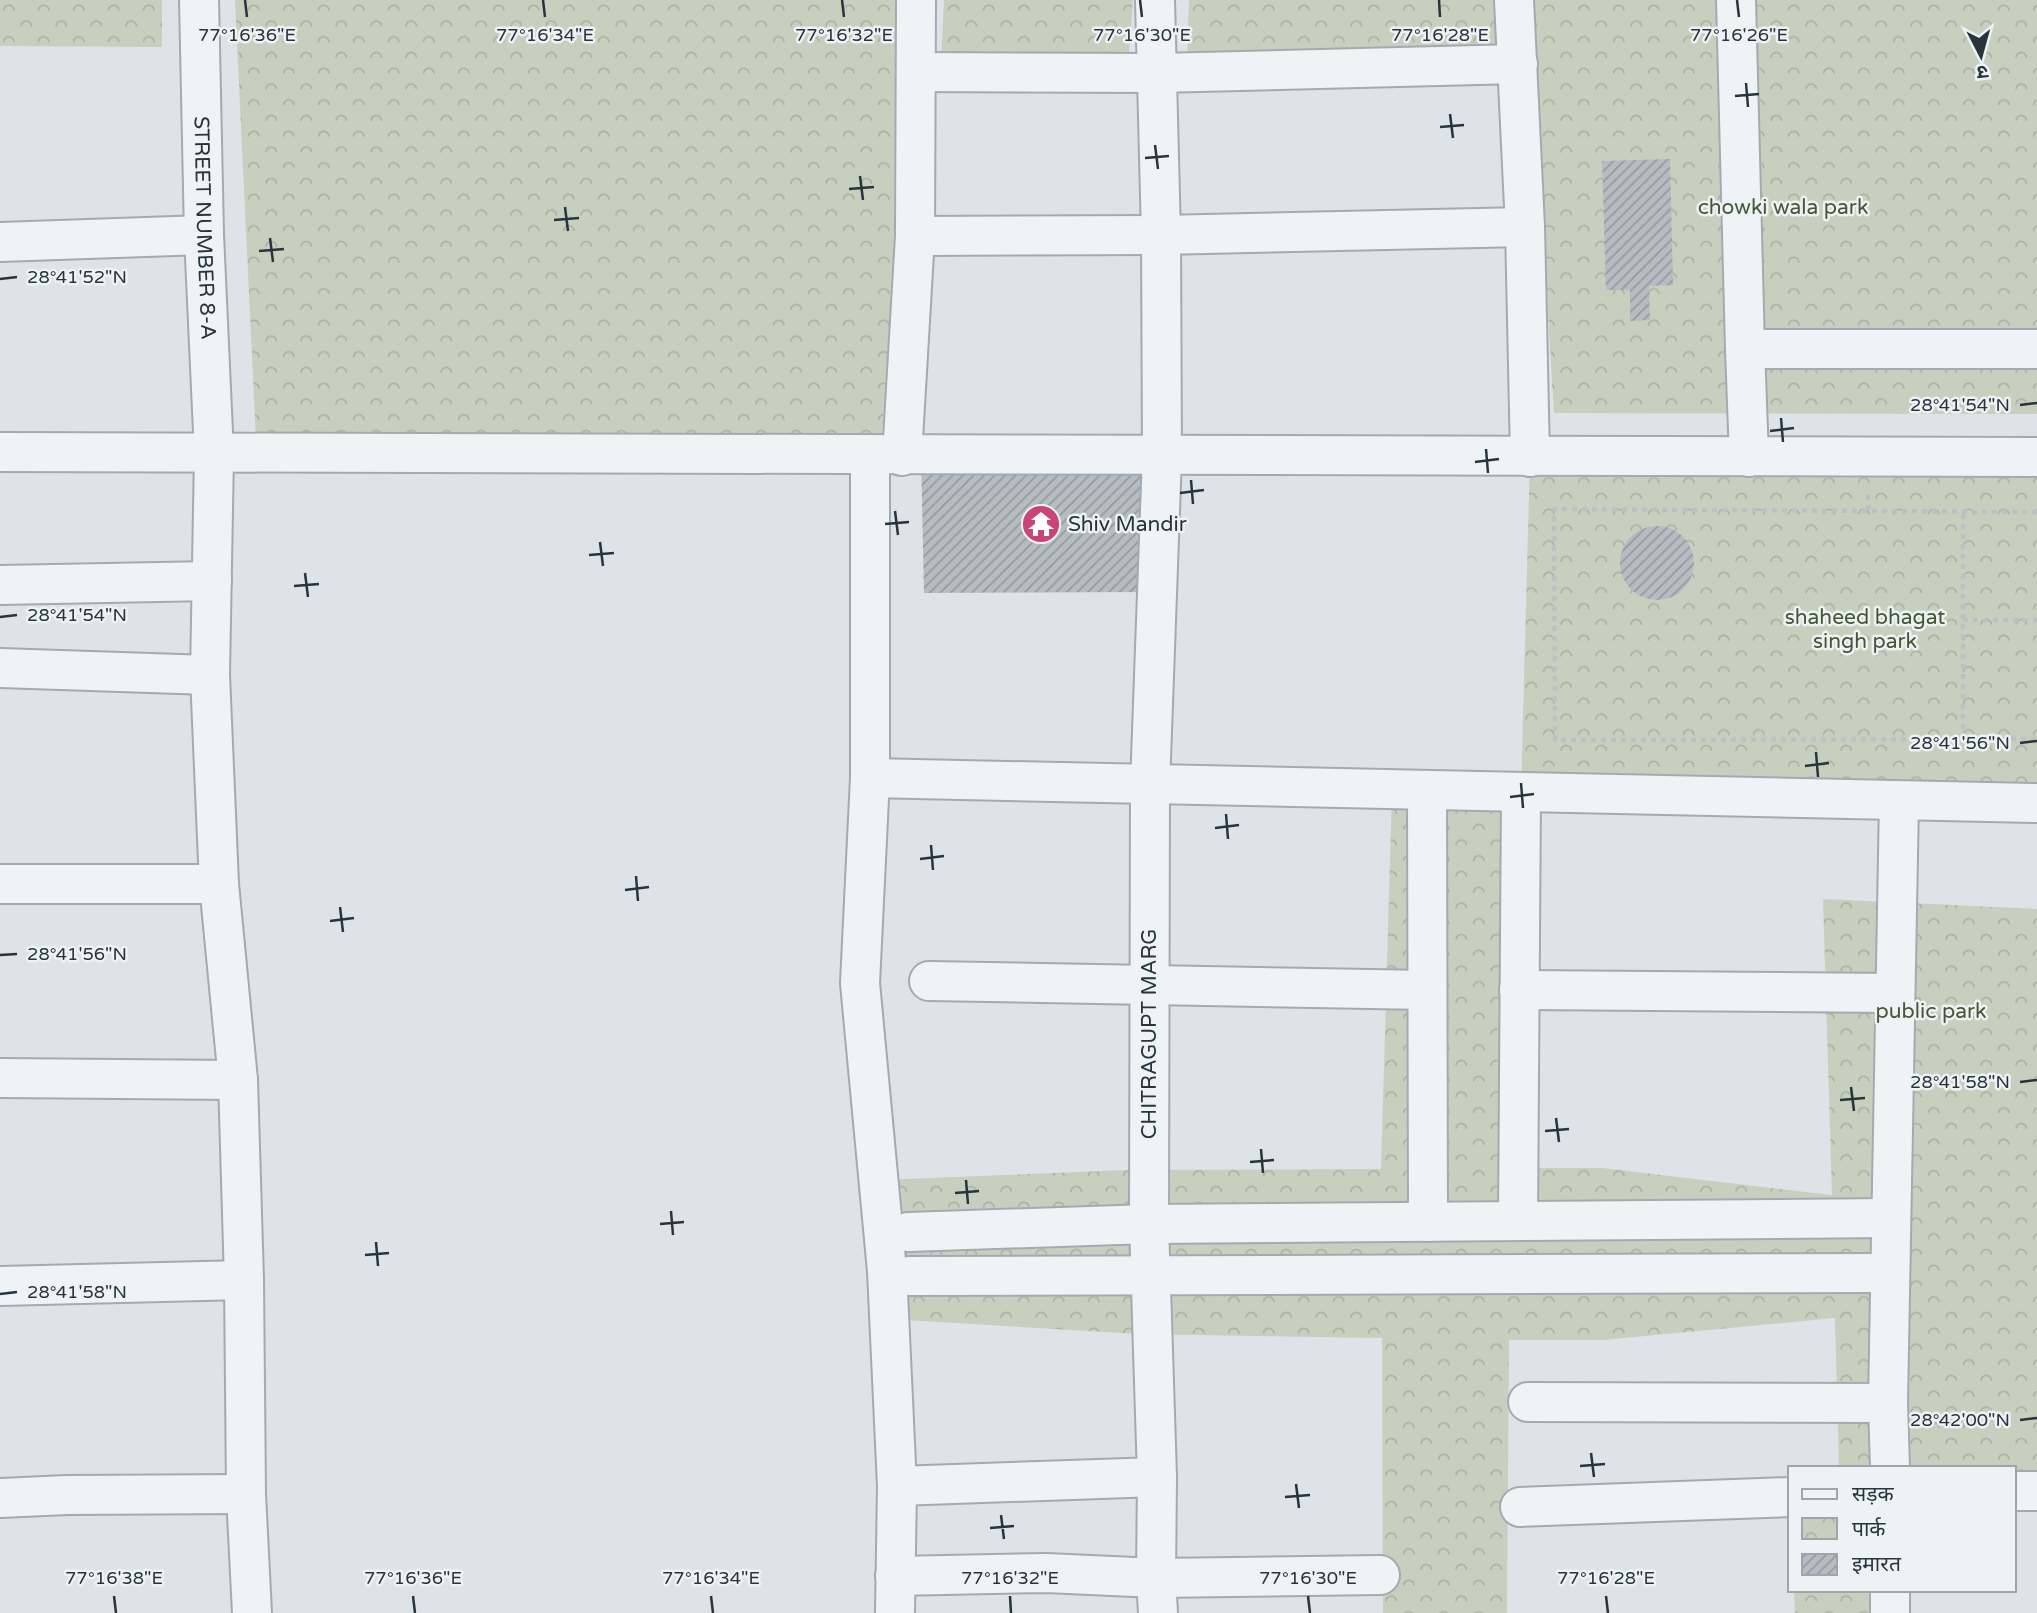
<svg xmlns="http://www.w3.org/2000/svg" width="2037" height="1613" font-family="'Varela Round','Noto Sans Devanagari',sans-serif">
<defs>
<pattern id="park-crowns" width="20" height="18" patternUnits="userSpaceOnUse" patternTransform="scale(1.75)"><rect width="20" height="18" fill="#c7d0bf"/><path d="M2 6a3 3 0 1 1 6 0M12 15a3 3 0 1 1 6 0" fill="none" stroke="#abb3a5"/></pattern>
<pattern id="building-hatch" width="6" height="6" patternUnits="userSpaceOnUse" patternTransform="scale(1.75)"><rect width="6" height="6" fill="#b5bdc3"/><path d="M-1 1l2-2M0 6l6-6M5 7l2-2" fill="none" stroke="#939aa0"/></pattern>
</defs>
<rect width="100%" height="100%" fill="#dde3e7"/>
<path fill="url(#park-crowns)" d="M0 0H162V47L0 46Z
M235 0H905L907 34 882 439 256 440Z
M944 0H1133L1128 67 941 61Z
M1189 0H1497L1495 62 1187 61Z
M1529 0H2037V414L1554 413Z
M1530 457 2037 458V803L1521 793 1506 1168H1602L1832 1195 1823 899 2037 909V1490L2014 1491V1468H1839L1835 1318 1603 1340H1509L1507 1613H1383L1382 1338 1138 1334 889 1319 879 1180 1127 1170 1381 1169 1392 791 1521 793Z
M1794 1590H1878L1877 1613H1795Z"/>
<path fill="url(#building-hatch)" d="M1670 159 1673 285 1649 286 1650 320 1630 321V290H1606L1602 161Z
M921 455 1162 456 1157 592 924 593Z
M1620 563a37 37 0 1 1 74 0a37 37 0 1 1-74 0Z"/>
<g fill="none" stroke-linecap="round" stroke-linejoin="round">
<g stroke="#a3abb1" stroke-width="42">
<g id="minor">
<path id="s1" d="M199 0 204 235 214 454 210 675 219 884 238 1080 244 1280 246 1494 252 1613"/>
<path d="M1155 0 1161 235 1162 456 1150 786 1149 1224 1157 1477 1156 1578 1158 1613"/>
<path d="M1514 0 1525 227 1530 457"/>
<path d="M1736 0 1745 349H2037"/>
<path d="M916 72 1157 73 1518 64"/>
<path d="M915 236 1161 235 1525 227"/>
<path d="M0 242 204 235"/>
<path d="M1745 349 1749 457"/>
<path d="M0 452 2037 457"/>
<path d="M870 455V778L860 983 887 1271 897 1486 895 1613"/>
<path d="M902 456 915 236 916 0"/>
<path d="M0 585 212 581"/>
<path d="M0 668 210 675"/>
<path d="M870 778 2037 803"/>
<path d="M1427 791 1428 1222"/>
<path d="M0 884H219"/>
<path d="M929 981 1427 990"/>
<path d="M1519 990 1894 993"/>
<path d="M0 1078 238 1080"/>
<path d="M1518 1221 1521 793"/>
<path d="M908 1232 1149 1224 1891 1218"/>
<path d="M910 1276 1890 1273"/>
<path d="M0 1286 244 1280"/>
<path d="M1528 1402 1888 1403 1890 1468"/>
<path d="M1888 1403 1899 801"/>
<path d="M897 1486 1157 1477"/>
<path d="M2014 1491H2037"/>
<path d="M0 1498 67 1495 246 1494"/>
<path d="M1520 1507 1790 1497"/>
<path d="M895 1576 1046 1573 1156 1578 1380 1575"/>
<path d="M1890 1613V1590"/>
</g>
</g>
<path stroke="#bcc1c5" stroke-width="4.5" stroke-dasharray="5 5" stroke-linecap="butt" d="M1868 495 1869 511
M2037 512 1554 509 1555 740 2037 739
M1963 620H2037
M1963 739V512"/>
<use href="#minor" stroke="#f0f3f5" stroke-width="38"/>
</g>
<path fill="none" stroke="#27343d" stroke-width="2.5" d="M245 0 247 17M543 0 545 17M842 0 844 17M1140 0 1142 17M1439 0 1440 17M1737 0 1739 17M1746 83 1748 107M1735 96 1759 94M1450 114 1453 138M1440 127 1464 125M1155 145 1158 169M1145 158 1169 156M860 176 863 200M849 189 874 187M565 207 568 231M554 220 579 218M270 238 273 262M259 251 284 249M0 279 17 277M2020 405 2037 403M1781 418 1783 442M1770 431 1794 428M1486 449 1488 473M1475 462 1499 459M1191 480 1193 504M1180 493 1204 490M895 511 898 535M885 524 909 522M600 542 603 566M589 555 614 553M305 573 308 597M294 586 319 584M0 617 17 615M2020 743 2037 741M1816 752 1818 777M1805 766 1829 763M1521 783 1523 808M1510 797 1534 794M1226 814 1228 839M1215 828 1239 825M931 845 933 870M920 859 944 856M636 876 638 901M625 890 649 887M340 907 343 932M330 921 354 918M0 955 17 954M2020 1082 2037 1080M1851 1087 1854 1111M1840 1100 1865 1098M1556 1118 1559 1142M1545 1131 1569 1129M1261 1149 1263 1173M1250 1162 1274 1160M966 1180 968 1204M955 1193 979 1191M671 1211 673 1235M660 1224 684 1222M376 1242 378 1266M365 1255 389 1253M0 1294 17 1292M2020 1420 2037 1418M1591 1453 1594 1477M1580 1466 1605 1464M1296 1484 1299 1508M1285 1497 1310 1495M1001 1515 1004 1539M990 1528 1014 1526M114 1596 116 1613M413 1596 415 1613M711 1596 713 1613M1010 1596 1011 1613M1308 1596 1310 1613M1606 1596 1608 1613"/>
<defs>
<g id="temple-disc" transform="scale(2.0125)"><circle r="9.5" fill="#c94577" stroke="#edf2f4"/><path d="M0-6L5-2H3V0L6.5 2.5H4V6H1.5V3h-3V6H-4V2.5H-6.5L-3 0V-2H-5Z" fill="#fff"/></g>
</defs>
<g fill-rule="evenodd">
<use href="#temple-disc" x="1041" y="524"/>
</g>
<g text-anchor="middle" stroke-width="5" stroke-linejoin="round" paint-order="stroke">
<g font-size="21" fill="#445835" stroke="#edf2f4">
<text x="1783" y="214">chowki wala park</text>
<text x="1865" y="624">shaheed bhagat<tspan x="1865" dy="24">singh park</tspan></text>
<text x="1931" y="1018">public park</text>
</g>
<g font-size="21" fill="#27343d" stroke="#edf2f4">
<text dy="7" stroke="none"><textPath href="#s1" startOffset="228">STREET NUMBER 8-A</textPath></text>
<text transform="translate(1149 1034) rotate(-90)" y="7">CHITRAGUPT MARG</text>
</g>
<g font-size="21" fill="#27343d" stroke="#edf2f4" text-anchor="start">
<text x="1068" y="531">Shiv Mandir</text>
</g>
</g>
<g font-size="18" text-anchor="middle" fill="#27343d" stroke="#edf2f4" stroke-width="5" stroke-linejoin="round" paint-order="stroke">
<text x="247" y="41">77°16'36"E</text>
<text x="545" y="41">77°16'34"E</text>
<text x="844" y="41">77°16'32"E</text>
<text x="1142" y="41">77°16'30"E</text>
<text x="1440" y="41">77°16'28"E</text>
<text x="1739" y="41">77°16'26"E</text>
<text x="77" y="283">28°41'52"N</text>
<text x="1960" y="411">28°41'54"N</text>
<text x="77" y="621">28°41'54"N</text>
<text x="1960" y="749">28°41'56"N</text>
<text x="77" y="960">28°41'56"N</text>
<text x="1960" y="1088">28°41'58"N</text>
<text x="77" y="1298">28°41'58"N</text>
<text x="1960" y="1426">28°42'00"N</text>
<text x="114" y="1584">77°16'38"E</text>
<text x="413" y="1584">77°16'36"E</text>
<text x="711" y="1584">77°16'34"E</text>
<text x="1010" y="1584">77°16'32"E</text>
<text x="1308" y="1584">77°16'30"E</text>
<text x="1606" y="1584">77°16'28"E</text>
</g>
<rect x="1788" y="1466" width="228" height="126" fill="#edf2f4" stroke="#9ea6ab" stroke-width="2"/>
<rect x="1802" y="1489" width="35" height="10" fill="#f0f3f5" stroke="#9ea6ab" stroke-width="2"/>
<text x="1852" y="1501" font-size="21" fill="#27343d">सड़क</text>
<rect x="1802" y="1518" width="35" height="21" fill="url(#park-crowns)" stroke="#9ea6ab" stroke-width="2"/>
<text x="1852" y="1536" font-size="21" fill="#27343d">पार्क</text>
<rect x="1802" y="1554" width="35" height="21" fill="url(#building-hatch)" stroke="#9ea6ab" stroke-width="2"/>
<text x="1852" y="1571" font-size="21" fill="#27343d">इमारत</text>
<g transform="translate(1981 56) rotate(174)" stroke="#edf2f4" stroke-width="5" paint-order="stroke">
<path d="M0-5L12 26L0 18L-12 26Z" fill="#27343d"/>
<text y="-10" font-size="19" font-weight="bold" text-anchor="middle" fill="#27343d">उ</text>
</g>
</svg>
